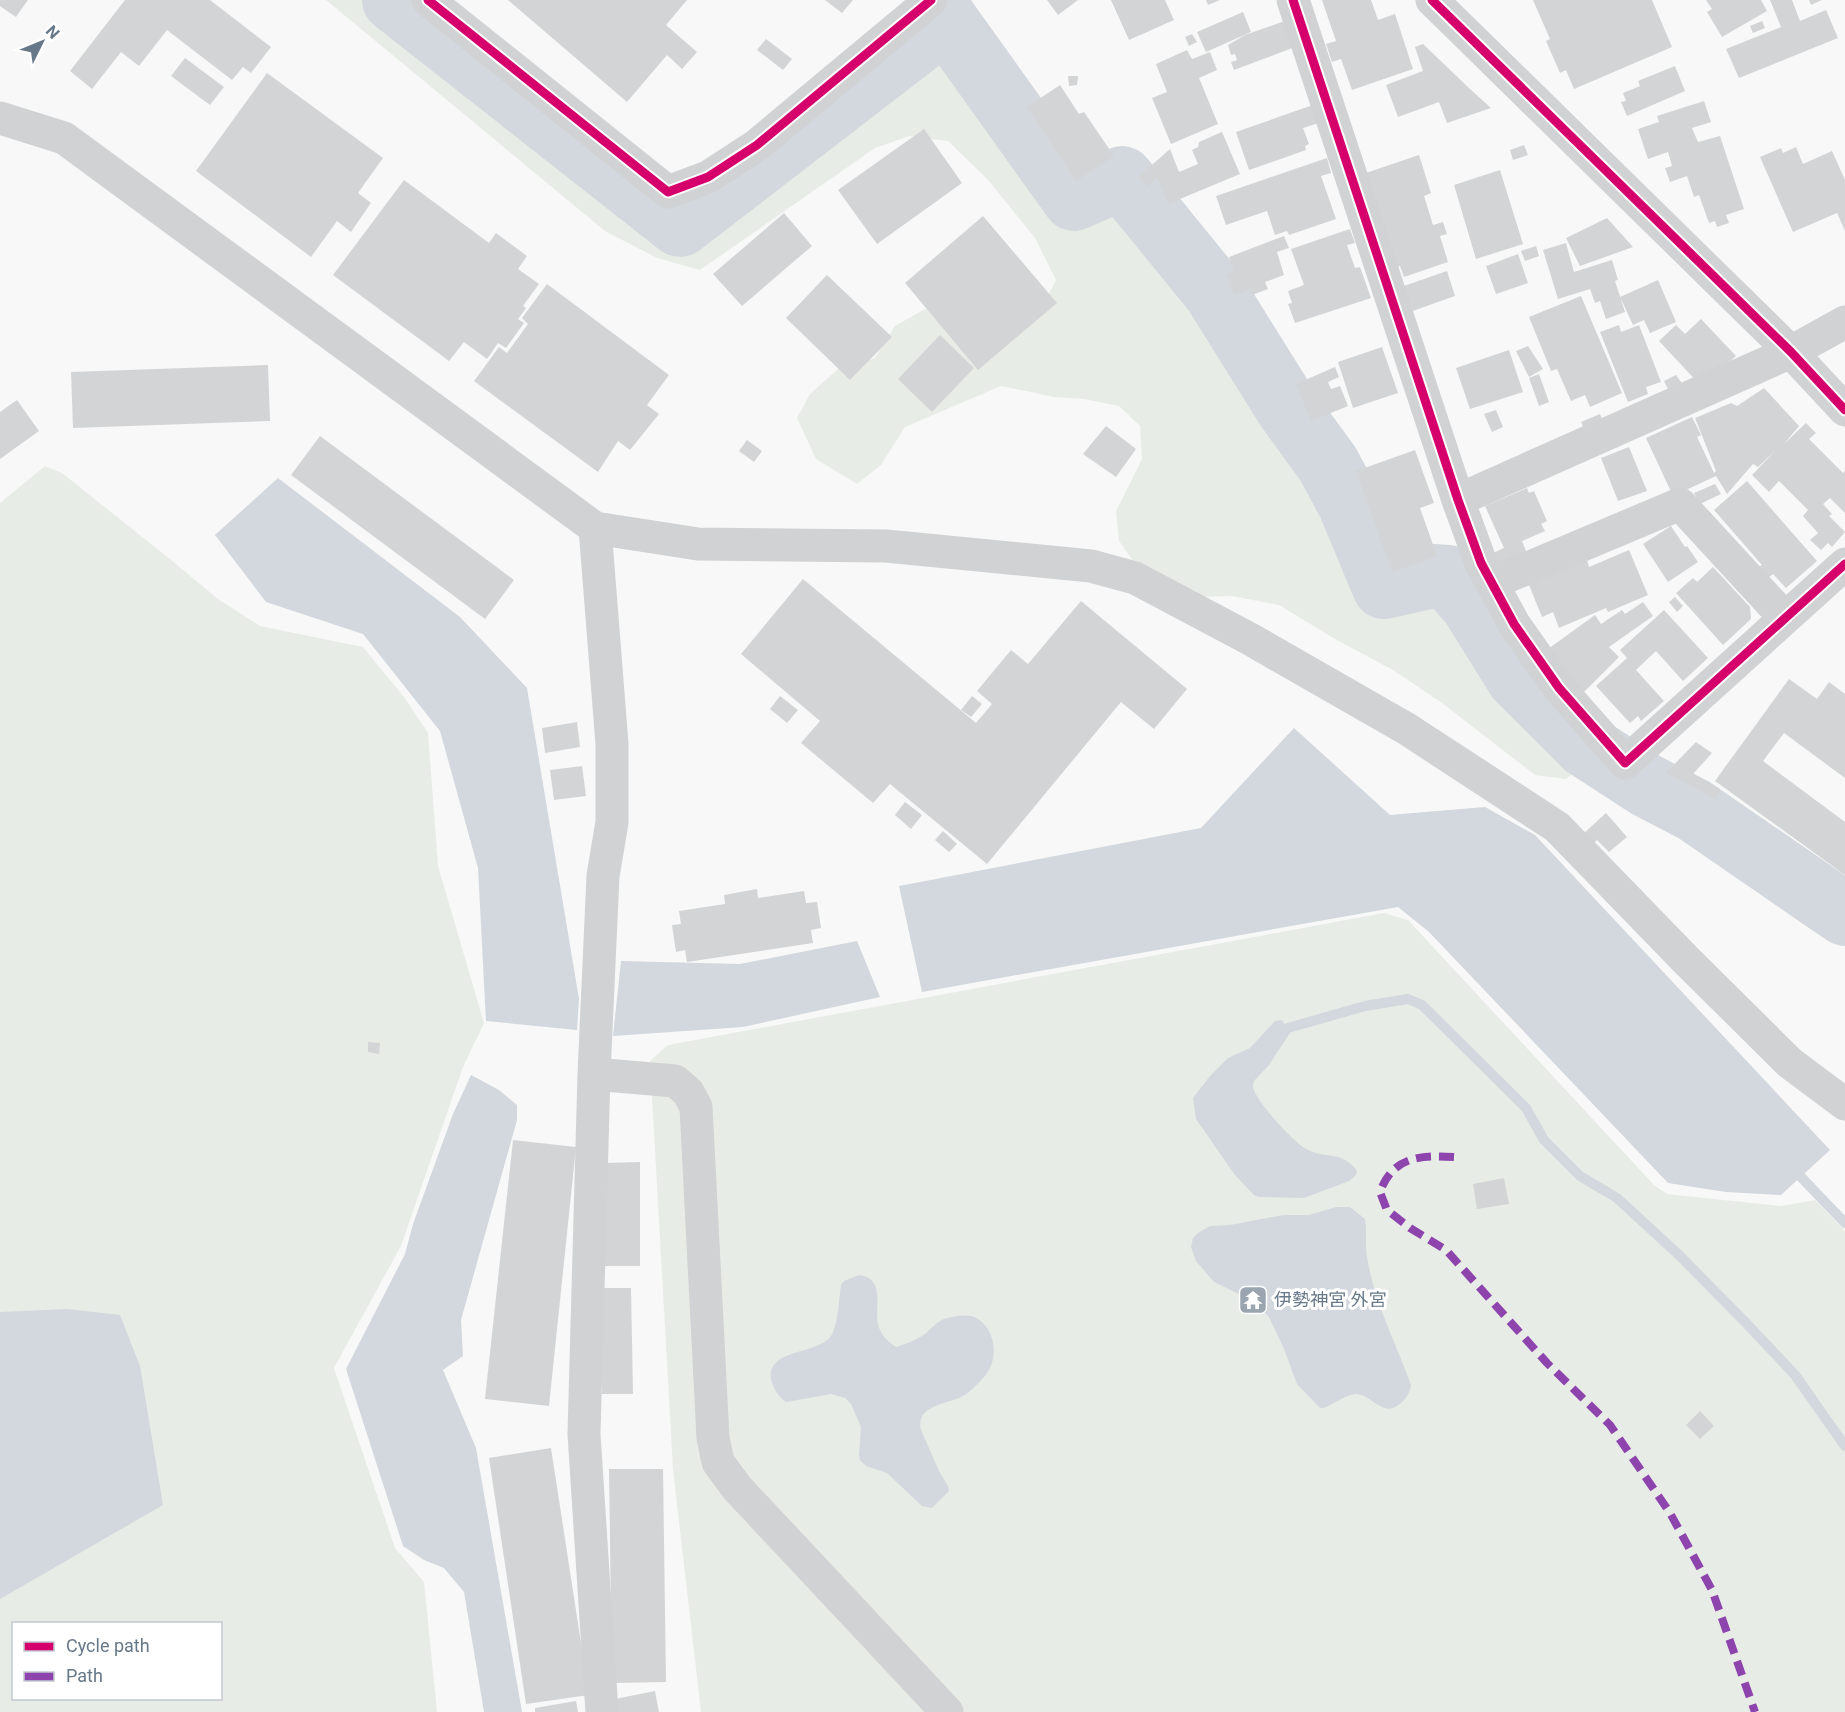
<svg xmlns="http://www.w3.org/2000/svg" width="1845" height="1712" font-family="Roboto,'Noto Sans JP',sans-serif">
<rect width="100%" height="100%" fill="#f8f8f8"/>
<path fill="#e8ece6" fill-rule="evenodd" d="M326 0H383L679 232 943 30 1071 209 1120 187 1230 335 1294 430 1360 545 1379 596 1435 585 1446 590 1457 603 1488 648 1512 688 1575 754 1579 770 1566 779 1535 775 1442 703 1393 670 1335 639 1279 605 1232 596 1201 597 1141 572 1119 541 1116 511 1142 459 1140 426 1119 406 1084 399 1054 397 1001 386 905 427 881 465 857 484 816 459 797 418 810 394 838 369 875 358 895 326 925 309 969 319 1044 303 1056 280 1035 238 988 180 948 141 910 136 875 148 700 270 657 258 605 231Z
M45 466 62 473 176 564 218 599 260 626 363 647 404 697 428 733 438 866 484 1023 463 1067 401 1246 334 1368 395 1548 424 1582 437 1712H0V503ZM14 1624H220V1698H14Z
M1384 913 1408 920 1654 1185 1667 1194 1781 1206 1815 1200 1845 1231V1712H701L673 1470 650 1061 668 1045Z"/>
<path fill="#d2d8dd" d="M278 478 460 617 527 688 579 999 577 1030 486 1021 478 868 440 731 363 634 266 602 215 535Z
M1294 728 1390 815 1485 807 1535 835 1830 1150 1781 1195 1726 1192 1668 1183 1429 932 1398 907 922 992 899 886 1201 828Z
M857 941 880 997 743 1027 613 1036 621 961 740 964Z
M1282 1020 1290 1033 1269 1065 1254 1081C1253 1085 1252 1086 1254 1090 1259 1104 1290 1138 1303 1147 1323 1161 1341 1148 1357 1171L1356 1175 1349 1181 1304 1198 1259 1197 1254 1195 1235 1175 1196 1119 1193 1098 1210 1076 1228 1058 1250 1048 1275 1021Z
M471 1075 499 1090 517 1105V1120L461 1320 463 1356 443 1370 476 1448 522 1712H484L464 1592 444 1568 424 1560 403 1546 346 1369 405 1254 413 1224 453 1114Z
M1336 1207H1350L1365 1219C1367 1232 1365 1244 1367 1257 1374 1302 1396 1343 1411 1385 1410 1392 1407 1397 1402 1402 1383 1421 1372 1393 1355 1394 1346 1395 1333 1404 1324 1408H1320L1297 1384 1284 1349 1269 1317 1253 1301 1214 1282 1196 1261 1191 1247 1193 1238 1198 1233 1210 1226 1230 1225 1283 1215H1309Z
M859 1275C889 1279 871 1312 880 1330 883 1337 890 1343 896 1347 906 1344 916 1340 925 1334 932 1328 937 1321 947 1318 956 1316 969 1313 978 1319 996 1331 999 1359 985 1376 979 1382 970 1393 961 1397 946 1404 915 1406 921 1430L939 1471 948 1486 949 1491 932 1508 922 1506 887 1473 866 1466 860 1460 859 1455 861 1427 851 1404 845 1398 831 1394 786 1402C779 1397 772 1387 771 1379 767 1348 818 1355 831 1336 838 1326 839 1298 841 1285L844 1281Z
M67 1309 120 1315 140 1366 163 1505 0 1599V1312Z"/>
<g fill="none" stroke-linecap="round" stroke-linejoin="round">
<path stroke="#d2d8dd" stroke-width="10" d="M1288 1028 1365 1006 1408 999 1422 1005 1526 1108 1544 1140 1580 1176 1617 1198 1679 1255 1748 1325 1795 1375 1845 1446
M1801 1177 1845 1223"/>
<path stroke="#d2d8dd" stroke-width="64" d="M394 0 680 225 946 20 1074 199 1122 178 1215 292 1288 409 1328 464 1349 503 1384 587 1433 576 1448 577 1472 604 1518 678 1586 746 1646 785 1694 810 1845 914"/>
</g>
<path fill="#d3d4d5" d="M0 0H28L16 17 0 6Z
M125 0H210L271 47 251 73 243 67 232 80 167 30 139 66 121 52 92 89 70 71Z
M508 0H687L666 25 697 52 682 69 667 55 627 102Z
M825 0H853L842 13Z
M1047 0H1078L1058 15Z
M1111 0H1165L1174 20 1129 40Z
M1206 0H1220L1208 5Z
M1322 0H1371L1378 20 1395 14 1413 69 1352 90 1341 59 1332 62 1326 44 1336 41Z
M1533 0H1652L1672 47 1574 89 1566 70 1560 73 1546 41 1550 39Z
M1706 0H1761L1767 11 1722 37 1707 12 1712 9Z
M1770 0H1792L1800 21 1826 10 1838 38 1739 78 1726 49 1781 27Z
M1809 0H1822L1811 5Z
M1243 12 1251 32 1206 52 1197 32Z
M1285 21 1295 47 1234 70 1231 62 1237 60 1235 54 1231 55 1228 45 1245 35Z
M1762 21 1765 28 1753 33 1750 26Z
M1192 34 1197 42 1189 46 1185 37Z
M766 39 792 59 783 70 757 50Z
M1423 44 1470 89 1491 108 1447 123 1439 102 1398 117 1386 85 1423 71 1415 47Z
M1187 50 1192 59 1210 52 1217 70 1199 78 1218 124 1171 144 1152 98 1167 92 1156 64Z
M185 58 224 87 210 105 171 76Z
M1675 66 1685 91 1627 116 1621 102 1626 101 1623 93 1640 86 1638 81Z
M267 73 383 158 358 193 371 203 351 232 337 221 311 257 196 171Z
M1068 76H1078L1077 85 1069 86Z
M1060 85 1079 114 1084 112 1114 156 1076 181 1027 107Z
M1704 101 1711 122 1692 128 1698 142 1720 136 1744 209 1726 215 1729 223 1717 227 1715 221 1709 223 1699 195 1694 197 1687 176 1670 182 1665 168 1672 166 1668 152 1648 159 1638 129 1659 122 1657 116Z
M1313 105 1319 123 1303 128 1309 144 1305 146 1306 150 1249 170 1236 132Z
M924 129 962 183 877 244 838 190Z
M1222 132 1240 174 1168 204 1157 177 1148 186 1138 177 1170 149 1179 172 1198 164 1192 150 1198 147 1199 142Z
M1524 145 1528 155 1513 160 1510 150Z
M1796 147 1803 164 1832 151 1845 180V231L1837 213 1793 232 1760 157 1781 148 1783 153Z
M1419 155 1431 193 1424 196 1433 225 1443 222 1447 234 1440 236 1448 262 1404 277 1400 266 1394 268 1363 174Z
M1327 158 1331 173 1321 176 1336 219 1289 235 1287 231 1275 235 1267 211 1226 225 1216 196Z
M1500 170 1523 244 1476 259 1454 185Z
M404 180 489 243 496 233 527 256 518 269 539 284 523 306 526 308 518 319 524 323 506 348 498 343 487 359 464 342 449 361 333 275Z
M784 213 812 246 742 306 713 274Z
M983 216 1057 303 978 370 905 283Z
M1607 218 1633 247 1580 266 1566 238Z
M1350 229 1355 243 1347 245 1355 268 1360 267 1371 298 1295 323 1288 304 1292 303 1288 291 1304 285 1291 249Z
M1284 236 1289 248 1277 252 1284 275 1265 282 1268 289 1252 295 1250 289 1234 295 1227 274 1234 272 1229 257Z
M1566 243 1574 272 1612 260 1618 280 1615 281 1625 312 1606 319 1600 301 1595 303 1590 289 1558 299 1543 250Z
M1536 246 1539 256 1525 261 1521 251Z
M1518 254 1528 283 1496 294 1486 266Z
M1447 271 1455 296 1407 313 1398 288Z
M827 275 892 337 850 380 786 318Z
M1658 280 1676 322 1650 333 1644 320 1633 325 1620 297Z
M547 284 669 375 647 405 659 414 630 450 618 441 598 472 474 381 499 347 507 353 528 324 522 318Z
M1581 296 1622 393 1590 407 1585 395 1571 401 1557 369 1551 371 1529 317Z
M1701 319 1736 356 1701 386 1659 341 1676 325 1685 334Z
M1619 325 1621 332 1639 325 1661 382 1646 387 1648 394 1628 402 1600 332Z
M940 335 974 368 932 412 898 379Z
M1528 346 1543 369 1529 377 1516 351Z
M1382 347 1398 393 1353 408 1338 362Z
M1509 350 1523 392 1470 409 1456 368Z
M268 365 270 421 73 428 71 372Z
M1335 367 1339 377 1328 382 1331 389 1340 386 1348 406 1311 421 1296 384Z
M1539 374 1549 402 1539 406 1529 378Z
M1676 375 1686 389 1672 397 1664 381Z
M1764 388 1799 426 1784 444 1806 423 1816 433 1809 439 1843 473 1845 471V513L1830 498 1823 504 1832 514 1829 516 1845 532 1832 547 1828 543 1821 550 1810 540 1818 533 1803 516 1808 510 1779 481 1769 492 1752 475 1775 451 1758 467 1753 464 1727 494 1716 476 1673 496 1646 438 1692 417 1701 435 1697 437 1714 473 1716 471 1695 418 1731 403 1737 406Z
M17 400 39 431 0 459V412Z
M1496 410 1503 427 1492 432 1484 414Z
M1600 414 1605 427 1586 434 1581 422Z
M1106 426 1136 449 1116 477 1083 454Z
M320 436 514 580 485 619 291 475Z
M747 440 762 451 754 462 739 451Z
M1629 447 1647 491 1618 501 1601 458Z
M1415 450 1434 503 1420 508 1437 556 1392 572 1356 471Z
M1747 481 1817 561 1786 588 1773 574 1768 578 1759 567 1762 565 1714 510Z
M1715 484 1721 494 1700 504 1694 493Z
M1527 488 1529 493 1534 491 1547 521 1541 524 1545 531 1522 541 1528 556 1502 567 1482 558 1504 548 1485 506Z
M1671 526 1685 547 1687 546 1698 562 1668 582 1643 544Z
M1629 550 1648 595 1608 612 1606 608 1559 628 1553 612 1542 617 1529 585 1587 560 1589 567Z
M1713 567 1750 607 1751 619 1723 645 1676 593 1693 578 1697 582Z
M803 579 976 723 992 704 977 691 1011 650 1028 664 1081 601 1187 689 1154 729 1121 702 987 864 890 784 873 803 801 743 820 721 741 654Z
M1675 597 1683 606 1677 612 1669 602Z
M1643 602 1653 616 1609 647 1619 657 1583 693 1548 649 1595 615 1601 624 1622 610 1625 614Z
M1664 610 1708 658 1683 681 1656 651 1636 670 1664 701 1641 721 1638 716 1630 723 1596 686 1627 658 1620 650Z
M1789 679 1817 699 1829 682 1845 694V778L1784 733 1763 761 1845 822V875L1715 781Z
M780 696 798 710 787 723 770 709Z
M972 696 982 704 971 717 961 710Z
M577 722 580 747 545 753 542 728Z
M1696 742 1712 753 1693 774 1720 789 1716 799 1666 773Z
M582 766 586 796 554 800 550 770Z
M905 802 922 815 911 829 895 815Z
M1606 813 1627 837 1609 852 1597 840 1592 845 1583 834Z
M943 831 957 844 949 852 935 840Z
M757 889 758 898 804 891 806 903 817 902 821 928 811 930 813 943 687 962 685 950 676 952 672 925 681 924 679 911 725 904 724 895Z
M368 1042 380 1043 379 1054 368 1052Z
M513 1140 576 1147 549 1406 485 1399Z
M640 1162V1266H604L603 1163Z
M1504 1178 1509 1204 1477 1209 1473 1184Z
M601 1288H631L633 1394H602Z
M1700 1411 1714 1426 1700 1439 1686 1425Z
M551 1448 589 1695 526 1704 489 1458Z
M609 1469H663L666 1682 612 1683Z
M655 1691 659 1712H613L610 1700Z
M576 1701 578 1712H535V1708Z"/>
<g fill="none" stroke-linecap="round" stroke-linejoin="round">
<path stroke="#d0d2d3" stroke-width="33" d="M428 0 668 192 708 177 757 145 931 0
M1293 0 1458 500 1481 563 1514 624 1559 688 1625 763 1845 564
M1432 0 1791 352 1845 410
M0 118 64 138 595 528 698 544 886 546 1091 566 1135 578 1250 639 1407 729 1557 827 1686 960 1790 1063 1845 1104
M1458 500 1791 352 1845 322
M595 528 612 744V822L603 876 594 1074 584 1434 602 1712
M1492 583 1680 504 1785 618
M594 1074 675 1081 688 1092 696 1107 713 1438 718 1462 737 1488 947 1712"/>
<path stroke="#8e44ad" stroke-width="8" stroke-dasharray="15 8" stroke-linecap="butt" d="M1454 1157C1421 1155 1393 1156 1380 1192L1387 1210 1410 1228 1446 1250 1547 1363 1610 1425 1670 1513 1712 1590 1755 1712"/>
<g stroke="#fff" stroke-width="13">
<path id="cycleway" d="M428 0 668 192 708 177 757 145 931 0
M1293 0 1458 500 1481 563 1514 624 1559 688 1625 763 1845 564
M1432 0 1791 352 1845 410"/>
</g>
<use href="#cycleway" stroke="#d6006c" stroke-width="9"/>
</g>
<defs>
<g id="temple-square" transform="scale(1.5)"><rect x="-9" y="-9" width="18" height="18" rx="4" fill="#9aa5b0" stroke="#fff"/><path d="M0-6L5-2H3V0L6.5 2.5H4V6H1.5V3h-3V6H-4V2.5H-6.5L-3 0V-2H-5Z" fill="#fff"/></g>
</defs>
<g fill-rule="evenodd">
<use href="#temple-square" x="1253" y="1300"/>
</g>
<g text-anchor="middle" stroke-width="6" stroke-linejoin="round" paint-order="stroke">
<g font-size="18" fill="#677889" stroke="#fff" text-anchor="start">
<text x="1274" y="1306">伊勢神宮 外宮</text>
</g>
</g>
<rect x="12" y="1622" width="210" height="78" fill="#ffffff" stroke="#c2c9d0" stroke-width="1.5"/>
<rect x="24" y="1642" width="30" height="9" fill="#d6006c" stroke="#c2c9d0" stroke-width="1.5"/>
<text x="66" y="1652" font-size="18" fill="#677889">Cycle path</text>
<rect x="24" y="1672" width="30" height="9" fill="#8e44ad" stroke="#c2c9d0" stroke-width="1.5"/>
<text x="66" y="1682" font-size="18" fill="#677889">Path</text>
<g transform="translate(42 42) rotate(47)" stroke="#ffffff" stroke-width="4.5" paint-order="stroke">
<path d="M0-4.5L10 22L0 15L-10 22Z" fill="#677889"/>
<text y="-9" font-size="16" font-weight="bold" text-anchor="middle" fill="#677889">N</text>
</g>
</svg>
